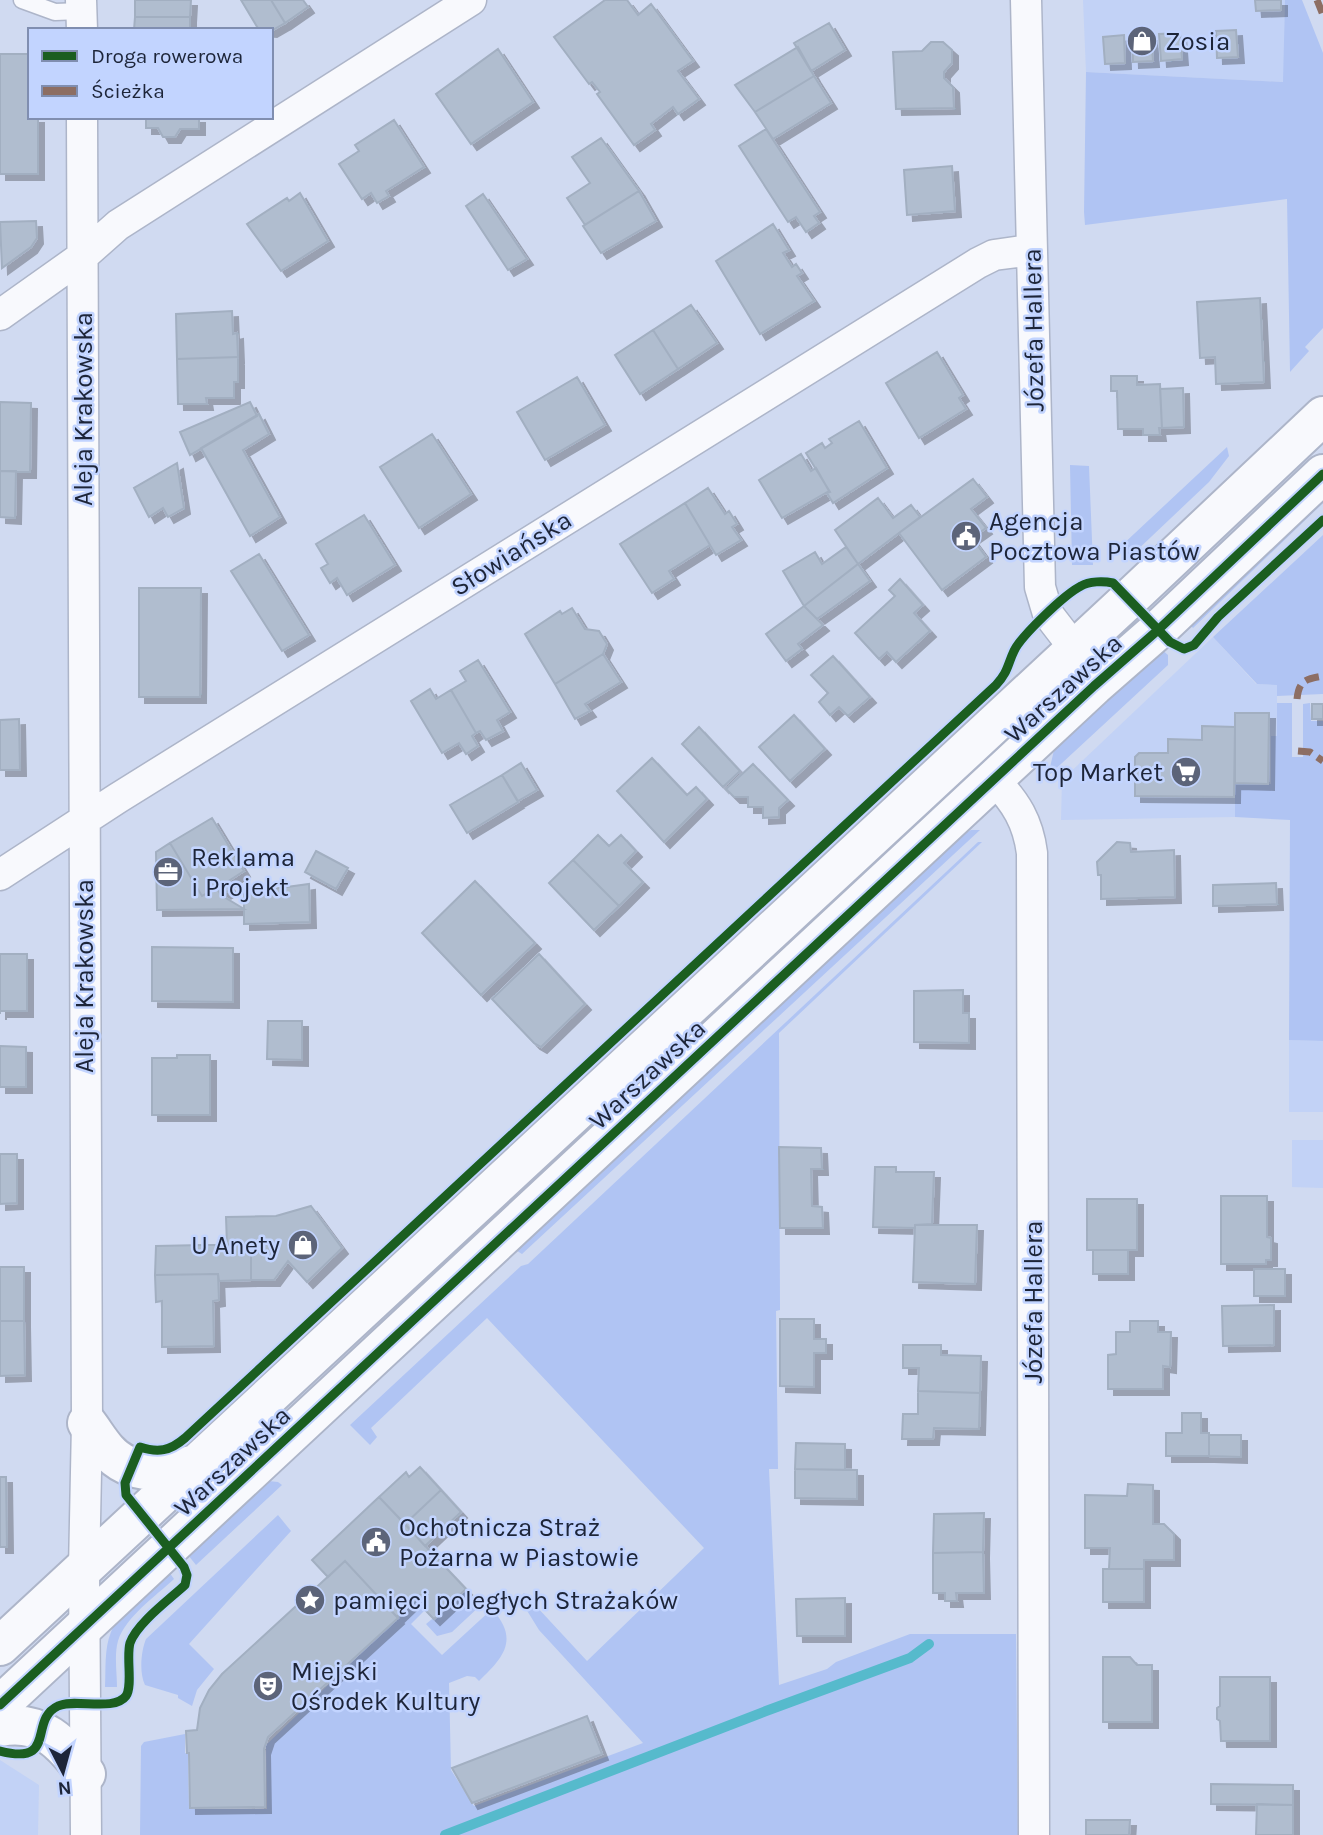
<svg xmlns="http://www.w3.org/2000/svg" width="1323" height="1835" font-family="Karla,sans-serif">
<defs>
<filter id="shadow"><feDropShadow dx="6" dy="6" stdDeviation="0" flood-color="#0004"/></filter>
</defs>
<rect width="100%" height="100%" fill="#d0daf1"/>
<path fill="#c2d2f6" d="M1083 0H1285L1284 82 1086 72Z
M1213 637 1256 684 1277 685V736L1271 737V784H1235V817L1061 820 1062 780Z
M1289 1040 1323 1041V1112H1289Z
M1292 1140H1323V1188L1292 1187Z
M0 1760 39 1785 38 1835H0Z"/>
<path fill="#b0c4f3" d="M1285 0H1302L1323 53V328L1305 347 1309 351 1290 372 1287 199 1085 225 1084 212 1086 72 1283 82Z
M1227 447 1229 456 1209 482 1132 555H1125L1119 548Z
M1070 465 1089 466 1093 565H1072Z
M1323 496V503L1193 628 1189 624Z
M1323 535V694L1277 696V685L1257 684 1213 637Z
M1161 649 1168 655V665L1048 776 1054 750 1061 738Z
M1277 703H1292V757H1303V704L1310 703 1311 721H1323V1041L1289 1040 1290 820 1235 817V784H1271V736H1277Z
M971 830H980L522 1254 514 1249 962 835Z
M978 842H982L779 1033 780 1310 776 1311 778 1469H769L779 1685 827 1669 836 1662 910 1634H1016L1018 1835H140L141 1746 144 1742 185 1734V1753L188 1754 189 1809H267L266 1745 420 1596 423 1599 422 1608 424 1611 411 1624 442 1655 492 1609C520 1640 503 1658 479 1681L475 1677 467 1676 449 1683 451 1770 474 1806 643 1743 539 1630 526 1609 522 1595 524 1593 587 1661 704 1548 487 1318 371 1428 377 1437 370 1445 350 1425 521 1266 528 1264Z
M268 1481 278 1482 282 1485 196 1565 188 1555Z
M278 1515 291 1531 189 1644 214 1669 197 1690 192 1706 178 1698V1695L145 1685C139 1673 141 1651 146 1639Z
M169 1572 174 1579C156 1596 126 1616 118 1641 114 1655 117 1672 117 1687H105C106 1669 104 1649 111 1632 119 1611 152 1587 169 1572Z
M466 1591 481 1605 452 1632 437 1636 426 1624Z"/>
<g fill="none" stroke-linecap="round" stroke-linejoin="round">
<path stroke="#56bacc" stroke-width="10" d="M445 1835 766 1711 910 1658 929 1644"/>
</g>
<path fill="#b0bdcf" stroke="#a2afc1" stroke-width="2" filter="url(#shadow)" d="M135 0H191L190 17H135Z
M241 0H271L285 23 271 31 259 30Z
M271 0H303L308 7 285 23Z
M605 0H627L638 15 651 4 693 61 678 71 699 99 678 114 673 107 651 124 655 130 634 145 597 94 600 92 592 82 589 84 554 37Z
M1255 0H1281V10L1256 11Z
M135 17H190V30H134Z
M829 23 845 50 811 71 794 43Z
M1236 30 1238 57 1217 58 1216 31Z
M1180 33 1182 59 1161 61 1159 34Z
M1124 35 1125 63 1105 64 1103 37Z
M1132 35H1151L1153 61 1133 62Z
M931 42H943L952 50V63L944 72V78L953 87 954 108 896 109 893 52 922 51Z
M798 47 814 76 755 112 735 85Z
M498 49 533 102 471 144 436 94Z
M0 54H30V117H38V174H0Z
M814 76 831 103 773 139 755 112Z
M146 117H199V129H180L175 137H163L158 128H146Z
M394 120 424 167 386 191 389 196 377 203 371 193 362 199 339 164 359 151 355 145Z
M766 129 820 212 814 216 819 223 806 232 796 217 788 222 739 146Z
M601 138 639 191 585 225 567 198 590 183 572 157Z
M952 166 955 211 907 215 904 170Z
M639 191 656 221 601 253 583 226Z
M300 193 328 241 281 271 247 224 287 198 289 201Z
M483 194 527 259 508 270 466 206Z
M36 221 37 238 31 247 2 268 0 222Z
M773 224 789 250 783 253 792 267 796 264 802 273 797 276 814 301 760 334 716 261Z
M1260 298 1264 382 1216 384 1215 357 1200 358 1197 302Z
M691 305 717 343 678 369 653 330Z
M232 311 233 334 237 333 238 357 177 359 176 314Z
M653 330 678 369 640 394 615 355Z
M937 352 963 395 959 398 966 409 919 438 886 383Z
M238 357V382H234V398H206L207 404H178L177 359Z
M1111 376H1137V385L1160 384 1162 428H1159L1160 435H1143V429H1118L1117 391H1111Z
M577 377 605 425 545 460 517 412Z
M1183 388 1184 427 1162 428 1160 389Z
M0 402 31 403 30 472 0 471Z
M250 402 257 416 190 455 180 432Z
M259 414 269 434 243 450 280 517 250 536 201 448Z
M859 421 887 468 833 503 827 493 830 492 806 453 822 443 825 448 832 443 829 439Z
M432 434 471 494 419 528 380 467Z
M801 454 811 471 816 468 829 491 782 518 759 480Z
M177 463 184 508 168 517 163 508 149 517 134 488Z
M0 471H16L15 518 0 517Z
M973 479 987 497 971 509 986 528 972 538 986 557 942 590 899 533Z
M708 488 725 514 729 511 737 524 732 527 741 540 716 555 685 503Z
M878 498 893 518 911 505 920 517 858 564 835 530Z
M685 503 710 545 669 571 674 579 652 593 620 544Z
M364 515 395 565 347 595 337 578 330 583 321 568 328 564 316 544Z
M846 547 858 564 804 606 783 571 815 552 822 564Z
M259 554 309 635 282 651 231 571Z
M858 564 870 581 817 619 804 606Z
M900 579 923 605 914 613 930 631 896 662 887 652 879 659 855 633 895 596 889 590Z
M139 588H201L200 697H139Z
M804 606 823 625 798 644 802 649 786 661 766 634Z
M572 608 585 629 599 631 607 644 603 654 555 684 525 634 560 611 562 614Z
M603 654 621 682 585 704 590 711 575 719 555 684Z
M833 656 870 697 848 716 839 707 830 715 819 702 828 693 811 675Z
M478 660 510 712 497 720 503 731 486 740 480 731 476 733 451 690 466 681 460 671Z
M430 689 436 699 451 690 476 733 472 736 478 746 466 754 459 743 442 753 411 701Z
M1312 704H1323V719H1312Z
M1235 713H1269L1268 784 1235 783Z
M794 715 825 749 790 781 759 747Z
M19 719 20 770H0V720Z
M1202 726 1235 727 1234 797 1135 796V757L1139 753H1168V739L1202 740Z
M699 727 740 771 723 787 682 744Z
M652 758 687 795 696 787 707 799 664 842 617 791Z
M521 763 537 790 518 801 502 775Z
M753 764 788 800 779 808V817L763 818V807H748V797H734L726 789Z
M502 775 518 802 467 833 450 805Z
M212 818 244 871 227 882 231 889 221 895 217 888 202 896 170 843Z
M598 835 609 846 621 835 636 851 624 863 643 882 619 906 573 860Z
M1117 842 1130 843 1131 852 1174 850 1175 897 1101 899V875H1098L1097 862Z
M170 843 202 896 217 888 221 895 244 909 157 910 156 852Z
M316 851 348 868 336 889 305 872Z
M573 860 619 906 594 930 549 883Z
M475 881 535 943 481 995 422 933Z
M1276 883 1277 904 1213 906V885Z
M309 884 310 922 244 924V893Z
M152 947 233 948V1002L152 1001Z
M0 954H27V1011H0V1014Z
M539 954 585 1004 541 1047 534 1043 492 999Z
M963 990V1013H969V1043L914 1042V991Z
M268 1021H302V1060L267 1059Z
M0 1046 26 1047V1087H0Z
M177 1055H210V1115H152V1058H177Z
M779 1147 821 1148 822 1169H811L812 1206 822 1207 823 1228H780Z
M0 1154H17V1203L0 1204Z
M875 1167H896V1172H934L932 1224 915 1225V1228L873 1227Z
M1221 1196H1267V1237L1271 1238V1260H1266V1264H1221Z
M1087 1199H1137V1250H1087Z
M311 1206 342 1248 307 1282 288 1261 274 1280H251V1244L227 1245 226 1217 276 1216Z
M915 1225H977L975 1284 913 1282Z
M251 1244V1280L219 1281 218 1274 155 1275 156 1246Z
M1093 1250H1128V1274H1093Z
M0 1267H24V1321H0Z
M1254 1269H1285V1296H1254Z
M218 1274 219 1300 213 1301 214 1346 162 1347V1301L156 1302 155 1275Z
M1274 1305V1345L1223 1346 1222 1306Z
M780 1319H814V1339H826V1353H814V1387L780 1386Z
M0 1321H24L25 1375 0 1376Z
M1130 1321H1158V1332H1171L1170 1367 1163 1366V1389H1108V1355L1116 1354V1332H1130Z
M903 1345H941V1355L981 1356 980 1393 918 1391 919 1368H903Z
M918 1391 980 1393 979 1429 934 1428 933 1439H902L903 1414H918Z
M1182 1413H1201V1433H1209V1456H1166V1433H1182Z
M1209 1435H1241V1457L1209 1456Z
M796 1443 845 1444V1470L795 1469Z
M420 1467 441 1490 405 1524 379 1497 406 1472 409 1477Z
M795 1469 857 1470V1499L795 1498Z
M0 1477H6L7 1547H0Z
M1128 1484 1153 1485V1524H1164L1174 1534V1560H1144V1569H1109L1110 1548H1085V1495L1127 1496Z
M441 1490 461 1512 425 1546 405 1524Z
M379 1497 466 1589 434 1619 423 1608 424 1599 420 1595 397 1617 345 1561 328 1577 312 1560Z
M984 1513 983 1552 933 1553 934 1514Z
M983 1552 984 1593H956L957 1601H945V1593H933V1553Z
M345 1561 398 1618 268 1737 264 1749 265 1807 190 1808 189 1753H187L186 1731 197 1730 200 1708 209 1690 222 1674Z
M1103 1569H1144V1602H1103Z
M845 1598V1636H797L796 1599Z
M1103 1657H1130L1137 1665H1152V1722H1103Z
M1220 1677H1270V1741H1221L1220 1721 1217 1719V1708L1220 1706Z
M587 1716 602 1754 472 1803 452 1768Z
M1211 1784 1293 1785V1805L1211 1804Z
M1257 1804 1293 1805V1835H1256Z
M1086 1820H1130L1129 1835H1086Z"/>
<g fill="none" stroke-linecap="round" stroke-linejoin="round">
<g stroke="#adb5c9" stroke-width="19">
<path id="lane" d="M22 0 55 12 81 11"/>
</g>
<g stroke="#adb5c9" stroke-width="33">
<path id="street" d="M81 0 82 30
M1026 0 1040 587 1048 614 1075 649
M82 117 87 1423 84 1570 86 1835
M0 315 83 256 118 225 471 0
M994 780C1016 802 1028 822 1032 853L1034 1835
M0 875 118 798 978 263 994 255 1031 250"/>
</g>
<g stroke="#adb5c9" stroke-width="42">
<path id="secondary" d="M87 1423C94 1432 99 1441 107 1450 131 1478 168 1472 199 1463
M0 1646 1129 599 1323 416
M0 1705 1094 686 1158 630 1323 474
M0 1727C42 1719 63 1743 86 1774"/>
</g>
<use href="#lane" stroke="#f8f9fd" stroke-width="16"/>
<use href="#street" stroke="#f8f9fd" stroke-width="30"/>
<use href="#secondary" stroke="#f8f9fd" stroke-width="38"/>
<path stroke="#8d6e63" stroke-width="7" stroke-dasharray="14 7" stroke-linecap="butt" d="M1317 0 1323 15
M1297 699C1299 680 1306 679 1323 676
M1298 751 1310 752 1323 761"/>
<g stroke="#c2d4ff" stroke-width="13">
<path id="cycleway" d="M0 1705 1094 686 1158 630 1323 474
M0 1751C58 1766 28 1720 58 1706 74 1698 114 1712 126 1696 133 1686 126 1657 130 1643 137 1623 170 1599 185 1585L187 1575 184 1567 126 1495 125 1483 140 1447C158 1453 170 1451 185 1438L996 685C1008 672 1007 666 1014 651 1021 636 1065 594 1081 586 1089 581 1104 581 1113 583L1170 642 1184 649 1194 645 1218 617 1323 520"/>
</g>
<use href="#cycleway" stroke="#1b5e20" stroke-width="9"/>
</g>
<defs>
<g id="shop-disc" transform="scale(1.575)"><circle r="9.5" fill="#5c6479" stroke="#c2d4ff"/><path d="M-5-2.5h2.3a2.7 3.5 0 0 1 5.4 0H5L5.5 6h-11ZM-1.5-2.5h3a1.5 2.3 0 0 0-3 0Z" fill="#fff"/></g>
<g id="civic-disc" transform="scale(1.575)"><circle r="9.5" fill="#5c6479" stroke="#c2d4ff"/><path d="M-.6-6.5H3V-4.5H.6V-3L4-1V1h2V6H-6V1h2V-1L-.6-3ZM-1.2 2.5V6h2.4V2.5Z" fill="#fff"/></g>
<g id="supermarket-disc" transform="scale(1.575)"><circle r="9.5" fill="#5c6479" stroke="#c2d4ff"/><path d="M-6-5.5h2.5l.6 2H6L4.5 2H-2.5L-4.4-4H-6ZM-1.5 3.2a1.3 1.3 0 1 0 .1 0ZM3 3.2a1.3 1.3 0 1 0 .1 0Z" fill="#fff"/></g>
<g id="office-disc" transform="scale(1.575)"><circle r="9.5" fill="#5c6479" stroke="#c2d4ff"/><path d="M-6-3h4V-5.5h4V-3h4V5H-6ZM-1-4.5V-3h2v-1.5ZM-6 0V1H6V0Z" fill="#fff"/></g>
<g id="sight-disc" transform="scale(1.575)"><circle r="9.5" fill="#5c6479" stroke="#c2d4ff"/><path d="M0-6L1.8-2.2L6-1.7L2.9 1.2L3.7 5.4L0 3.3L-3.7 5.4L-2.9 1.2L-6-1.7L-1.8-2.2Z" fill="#fff"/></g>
<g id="theatre-disc" transform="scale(1.575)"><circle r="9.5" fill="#5c6479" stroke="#c2d4ff"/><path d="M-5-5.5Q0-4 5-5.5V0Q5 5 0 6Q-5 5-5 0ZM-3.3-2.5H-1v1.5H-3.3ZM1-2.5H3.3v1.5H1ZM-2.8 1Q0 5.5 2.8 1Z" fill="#fff"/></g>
</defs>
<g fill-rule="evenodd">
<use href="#shop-disc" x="1142" y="41"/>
<use href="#civic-disc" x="966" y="536"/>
<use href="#supermarket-disc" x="1186" y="772"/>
<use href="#office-disc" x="168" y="872"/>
<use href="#shop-disc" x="303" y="1245"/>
<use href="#civic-disc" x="376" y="1542"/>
<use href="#sight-disc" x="310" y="1600"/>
<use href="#theatre-disc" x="268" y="1686"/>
</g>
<g text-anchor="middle" stroke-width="5" stroke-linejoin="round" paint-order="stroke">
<g font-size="26" fill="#1d2539" stroke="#c2d4ff" text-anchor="start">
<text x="1165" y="50">Zosia</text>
<text x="989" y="530">Agencja<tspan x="989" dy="30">Pocztowa Piastów</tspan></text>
<text x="1163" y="781" text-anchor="end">Top Market</text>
<text x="191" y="866">Reklama<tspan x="191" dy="30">i Projekt</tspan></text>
<text x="280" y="1254" text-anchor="end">U Anety</text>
<text x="399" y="1536">Ochotnicza Straż<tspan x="399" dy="30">Pożarna w Piastowie</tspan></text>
<text x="333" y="1609">pamięci poległych Strażaków</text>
<text x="291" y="1680">Miejski<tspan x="291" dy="30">Ośrodek Kultury</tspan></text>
</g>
<g font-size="26" fill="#1d2539" stroke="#c2d4ff">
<text transform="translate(1033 330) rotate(-91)" y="9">Józefa Hallera</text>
<text transform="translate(83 409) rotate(-90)" y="9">Aleja Krakowska</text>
<text transform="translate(511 553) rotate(-32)" y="9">Słowiańska</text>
<text transform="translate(1063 688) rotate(-42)" y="9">Warszawska</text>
<text transform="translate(84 976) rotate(-90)" y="9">Aleja Krakowska</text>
<text transform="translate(647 1074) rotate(-43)" y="9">Warszawska</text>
<text transform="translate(1033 1302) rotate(-90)" y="9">Józefa Hallera</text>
<text transform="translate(232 1461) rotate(-43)" y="9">Warszawska</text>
</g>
</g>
<rect x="28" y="28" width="245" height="91" fill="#c2d4ff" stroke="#808eb0" stroke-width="2"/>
<rect x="42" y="51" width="35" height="10" fill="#1b5e20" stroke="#808eb0" stroke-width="2"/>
<text x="91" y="63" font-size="21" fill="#1d2539">Droga rowerowa</text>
<rect x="42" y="86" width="35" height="10" fill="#8d6e63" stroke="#808eb0" stroke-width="2"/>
<text x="91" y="98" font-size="21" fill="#1d2539">Ścieżka</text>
<g transform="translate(63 1772) rotate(174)" stroke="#c2d4ff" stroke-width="5" paint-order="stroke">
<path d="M0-5L12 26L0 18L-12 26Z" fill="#1d2539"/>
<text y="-10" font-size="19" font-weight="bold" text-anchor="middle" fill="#1d2539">N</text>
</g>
</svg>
